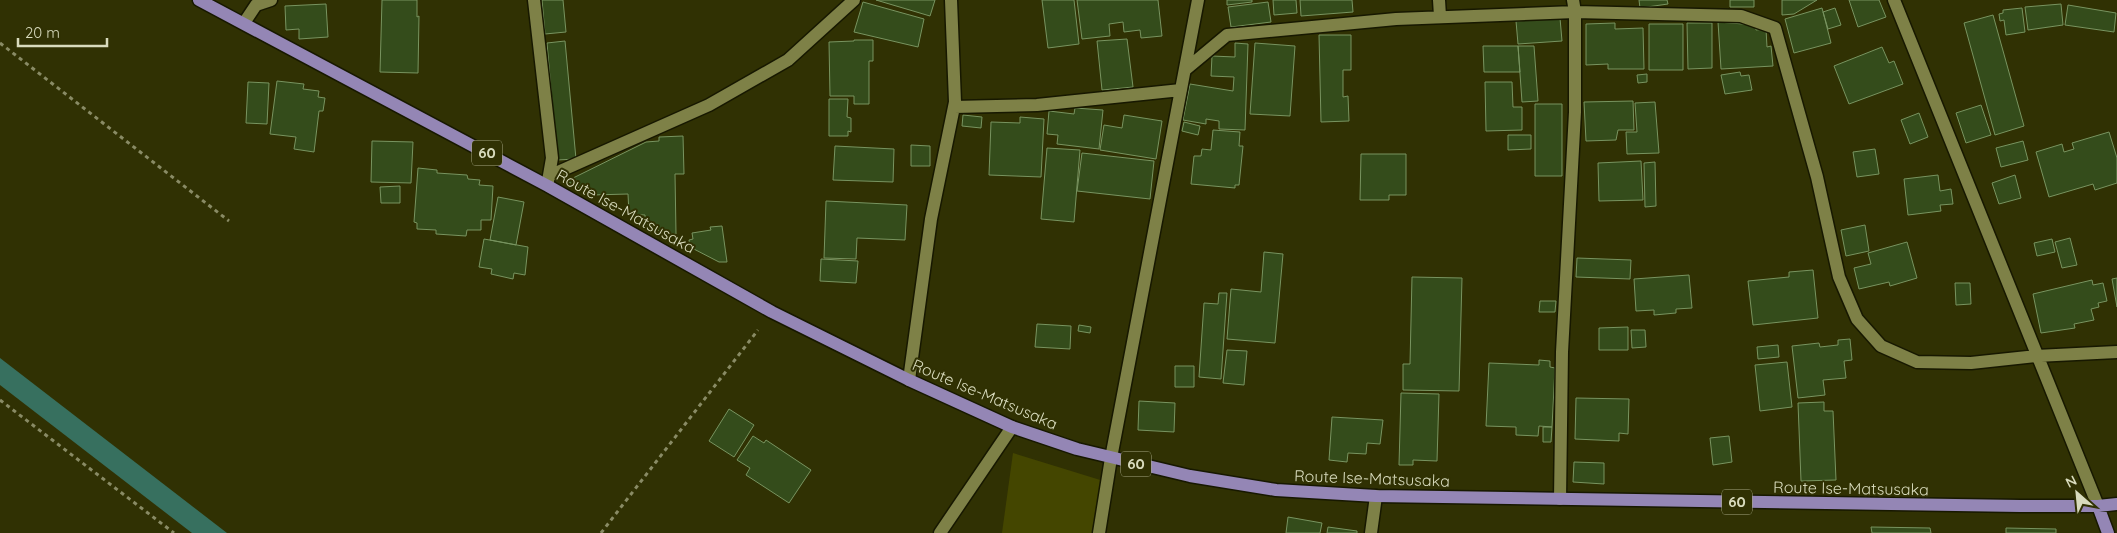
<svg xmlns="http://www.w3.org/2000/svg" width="2117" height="533" font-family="Quicksand,sans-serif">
<rect width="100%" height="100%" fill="#303103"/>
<path fill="#444600" d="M1013 453 1110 483 1104 533H1002Z"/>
<path fill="#37705f" d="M0 358 227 533H192L0 385Z"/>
<path fill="#344c1b" stroke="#789460" d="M382 0H417V17L419 16 418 73 380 72Z
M542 0H563L566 32 545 34Z
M876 0H935L930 16Z
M1042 0H1074L1079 44 1048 48Z
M1077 0H1158L1162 36 1141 38 1140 30 1124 32 1123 22 1109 24 1110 36 1082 39Z
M1227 0H1252V2L1227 5Z
M1273 0H1296L1297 13 1274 15Z
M1300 0H1352L1353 12 1301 16Z
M1639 0H1667L1668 4 1640 8Z
M1730 0H1754V7H1730Z
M1782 0H1817L1794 14 1782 15Z
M1849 0H1879L1886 17 1858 27Z
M863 2 924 19 918 47 854 32Z
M1268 2 1271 22 1231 27 1228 7Z
M326 4 328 37 299 39V29L286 30 285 6Z
M2061 4 2063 25 2028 30 2025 7Z
M2068 5 2116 13 2114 32 2065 25Z
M1822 8 1831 43 1794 53 1785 19Z
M1835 8 1841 25 1828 29 1823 12Z
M2022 8 2025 32 2006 35 2004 20 2000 21 1999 14 2003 13V10Z
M1993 15 2024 126 1995 135 1964 23Z
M1560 18 1562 41 1518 44 1516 21Z
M1718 22 1756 25V30L1766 29 1767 47 1771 46 1773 66 1721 69Z
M1615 23V29L1643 28 1644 69H1608V64L1586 65V24Z
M1687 23H1712V68L1688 69Z
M1649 24H1683V70H1649Z
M1319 35H1351V70H1343V97L1348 96 1349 121 1321 122Z
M1127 39 1133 87 1102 90 1097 41Z
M854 40H873V61H869V104H854V96H830L829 42 854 41Z
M565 41 576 159 557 160 547 43Z
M1235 43 1248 44 1245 130 1219 129V121L1206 119V124L1183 120 1190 84 1233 91 1234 77 1211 76 1212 56 1235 57Z
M1255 43 1295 46 1290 116 1250 114Z
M1483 46H1518L1520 72H1484Z
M1518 46H1534L1538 101 1522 102Z
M1882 47 1889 63 1894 61 1903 84 1849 104 1834 66Z
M1740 72 1741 76 1749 75 1752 90 1725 94 1721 75Z
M1647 74V82L1638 83 1637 75Z
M277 81 304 84 303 89 319 91 318 97 325 98 323 111H319L314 152 294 149 296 137 270 134Z
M248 82 269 83 267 124 246 123Z
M1485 82H1512L1513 107H1522V130L1486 131Z
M829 99H848L847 117 851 118V132L848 131V136H829Z
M1633 101 1634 130H1618L1616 140 1586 141 1584 102Z
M1655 102 1659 153 1627 154 1626 132H1637L1635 103Z
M1535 104H1562V176H1535Z
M1981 105 1991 135 1966 143 1956 113Z
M1075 108 1103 110 1099 149 1057 144 1058 135 1047 134 1049 111 1074 114Z
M1919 113 1928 137 1910 144 1901 120Z
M963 115 982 117 981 128 962 126Z
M1124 115 1162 121 1156 159 1100 150 1104 125 1122 128Z
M1020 117 1044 119 1041 177 989 175 991 122 1020 123Z
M1184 122 1200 126 1198 135 1182 131Z
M1213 130 1240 132 1239 146H1243L1239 185H1235V188L1191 184 1194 156H1201L1202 149 1211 150Z
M2109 132 2117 158V183L2095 190 2093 184 2049 197 2036 152 2062 144 2064 152 2074 149 2072 143Z
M1508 135H1531V149L1508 150Z
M683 136 684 174H675L676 234H665L645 223V215L629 214 628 194 592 195 567 181 646 142 659 141V137Z
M372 141 413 142 411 183 371 182Z
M2023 141 2028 160 2001 167 1996 148Z
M911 145 930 146V166H911Z
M835 146 894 149 893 182 833 180Z
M1047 148 1080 150 1074 222 1041 219Z
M1875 149 1879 174 1857 177 1853 152Z
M1082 153 1154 161 1150 199 1077 191Z
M1361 154H1406V195H1389V200H1360Z
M1641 161 1643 200 1599 201 1598 163Z
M1655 162 1656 206 1645 207 1644 163Z
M418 168 437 170V173L467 175 468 179 480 180 479 185 493 186 491 220H481V230H467L466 236 436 234V230L417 229V223L414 222Z
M1938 175 1940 191 1951 189 1953 204 1940 205 1941 211 1908 215 1904 179Z
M2015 175 2021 198 1999 204 1992 183Z
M400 186V203H381L380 187Z
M498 197 524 202 516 245 490 240Z
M826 201 907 205 905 240 857 238 856 259 824 258Z
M1865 225 1869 251 1846 256 1841 230Z
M722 226 727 262H719L690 247 689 240 693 239 692 233 711 230 710 227Z
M2070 238 2077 265 2062 268 2055 242Z
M484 239 528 247 525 275 514 273 513 279 491 274 492 269 479 267Z
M2052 239 2055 252 2037 256 2034 243Z
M1907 242 1917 278 1890 286 1889 282 1859 289 1854 268 1871 264 1868 253Z
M1264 252 1283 254 1275 343 1227 339 1231 289 1261 292Z
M1577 258 1631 260 1630 279 1576 277Z
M821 259 858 261 856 283 820 281Z
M1813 270 1818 318 1753 325 1748 281 1789 277V272Z
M1689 275 1692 308 1676 309V313L1654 315V310L1636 311 1634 279Z
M1412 277 1462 278 1459 391 1403 390V364H1410Z
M2117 278V307L2112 279Z
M2092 280 2093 285 2103 283 2107 301 2098 303 2099 307 2091 309 2094 320 2074 324 2075 328 2041 333 2033 294Z
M1955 283H1970L1971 304 1956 305Z
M1219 293H1227L1221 379 1199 377 1204 303 1218 304Z
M1540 301H1556L1555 312H1539Z
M1037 324 1071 326 1070 349 1035 347Z
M1079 325 1091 327 1090 333 1078 331Z
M1628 327V350H1599V328Z
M1631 330H1645L1646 347 1632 348Z
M1850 339 1852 360 1844 361 1846 378 1823 380 1825 395 1798 398 1792 346 1819 343 1820 347 1838 345V340Z
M1778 345 1779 357 1758 359 1757 347Z
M1227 350 1247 351 1244 385 1223 383Z
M1539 360 1550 361V367L1555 368 1552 427 1539 426 1538 436 1516 435V427L1486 426 1489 363 1539 365Z
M1787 362 1792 407 1760 411 1755 365Z
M1175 366H1194V387H1175Z
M1401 393 1439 394 1437 461 1413 460V465H1399Z
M1576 398 1629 399 1628 434 1619 433V441L1575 439Z
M1139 401 1175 403 1174 432 1138 430Z
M1824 402V411H1833L1836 480 1801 481 1798 403Z
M729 409 754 425 734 457 709 441Z
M1332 417 1383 420 1380 444 1367 443 1366 454 1348 453 1347 462 1329 460Z
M1543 427H1552L1551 442H1543Z
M753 436 764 443 766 440 811 470 789 503 746 475 750 468 737 460Z
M1729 436 1732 462 1713 465 1710 438Z
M1574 462 1604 463V484L1573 482Z
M1288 517 1322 523 1320 533H1286Z
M1328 527 1357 531V533H1327Z
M1871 527 1930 528 1931 533H1872Z
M2006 528 2056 529V533H2006Z"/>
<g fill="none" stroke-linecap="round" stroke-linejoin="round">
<g stroke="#171800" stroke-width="15">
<path id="minor" d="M534 0 552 158 548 181
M1439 0 1440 16
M1894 0 2098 506
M244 23 256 5 271 0
M1185 70 1227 35 1396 19 1575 12 1741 16 1775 28 1817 177 1839 277 1857 319 1881 346 1917 362 1971 363 2036 356 2117 352
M954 107 1037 105 1181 90
M549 176 709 105 788 60 854 0
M909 380 931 219 955 102 951 0
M1560 499 1562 352 1575 112V12L1573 0
M940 533 1012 427
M1099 533 1111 458 1198 0
M1371 533 1376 496"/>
</g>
<g stroke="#171800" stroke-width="15">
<path id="major" d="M199 0 548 186 772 312 909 380 1012 427 1077 449 1190 476 1276 490 1376 496 2020 506H2098L2117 504
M2098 506 2108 533"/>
</g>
<path stroke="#898b65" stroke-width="3" stroke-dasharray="4 4" stroke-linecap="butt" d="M0 43 229 221
M0 400 174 533
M601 533 758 330"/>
<use href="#minor" stroke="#7e8147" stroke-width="12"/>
<use href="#major" stroke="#9486b5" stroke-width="12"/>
</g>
<g text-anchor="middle" stroke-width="4" stroke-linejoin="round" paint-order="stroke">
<g fill="#303103" stroke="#a6a885" stroke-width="1">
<rect x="472" y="140.5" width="30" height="25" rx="4"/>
<rect x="1121" y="451.5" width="30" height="25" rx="4"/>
<rect x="1722" y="489.5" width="30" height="25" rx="4"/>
</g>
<g font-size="15" font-weight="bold" fill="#d8dbbd">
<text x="487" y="158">60</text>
<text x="1136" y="469">60</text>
<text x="1737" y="507">60</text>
</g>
<g font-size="16" fill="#d8dbbd" stroke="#303103">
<text transform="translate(626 211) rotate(29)" y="6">Route Ise-Matsusaka</text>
<text transform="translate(985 394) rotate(23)" y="6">Route Ise-Matsusaka</text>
<text transform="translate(1372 478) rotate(2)" y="6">Route Ise-Matsusaka</text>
<text transform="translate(1851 488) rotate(1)" y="6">Route Ise-Matsusaka</text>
</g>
</g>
<g transform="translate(2077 493) rotate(333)" stroke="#303103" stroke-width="4" paint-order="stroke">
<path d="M0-4L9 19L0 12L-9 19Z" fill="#d8dbbd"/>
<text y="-8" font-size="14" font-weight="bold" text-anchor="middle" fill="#d8dbbd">N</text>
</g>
<path d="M18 38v8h89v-8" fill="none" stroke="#d8dbbd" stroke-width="2.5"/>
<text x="25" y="38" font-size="15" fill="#d8dbbd" stroke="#303103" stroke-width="4" paint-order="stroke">20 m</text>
</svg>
